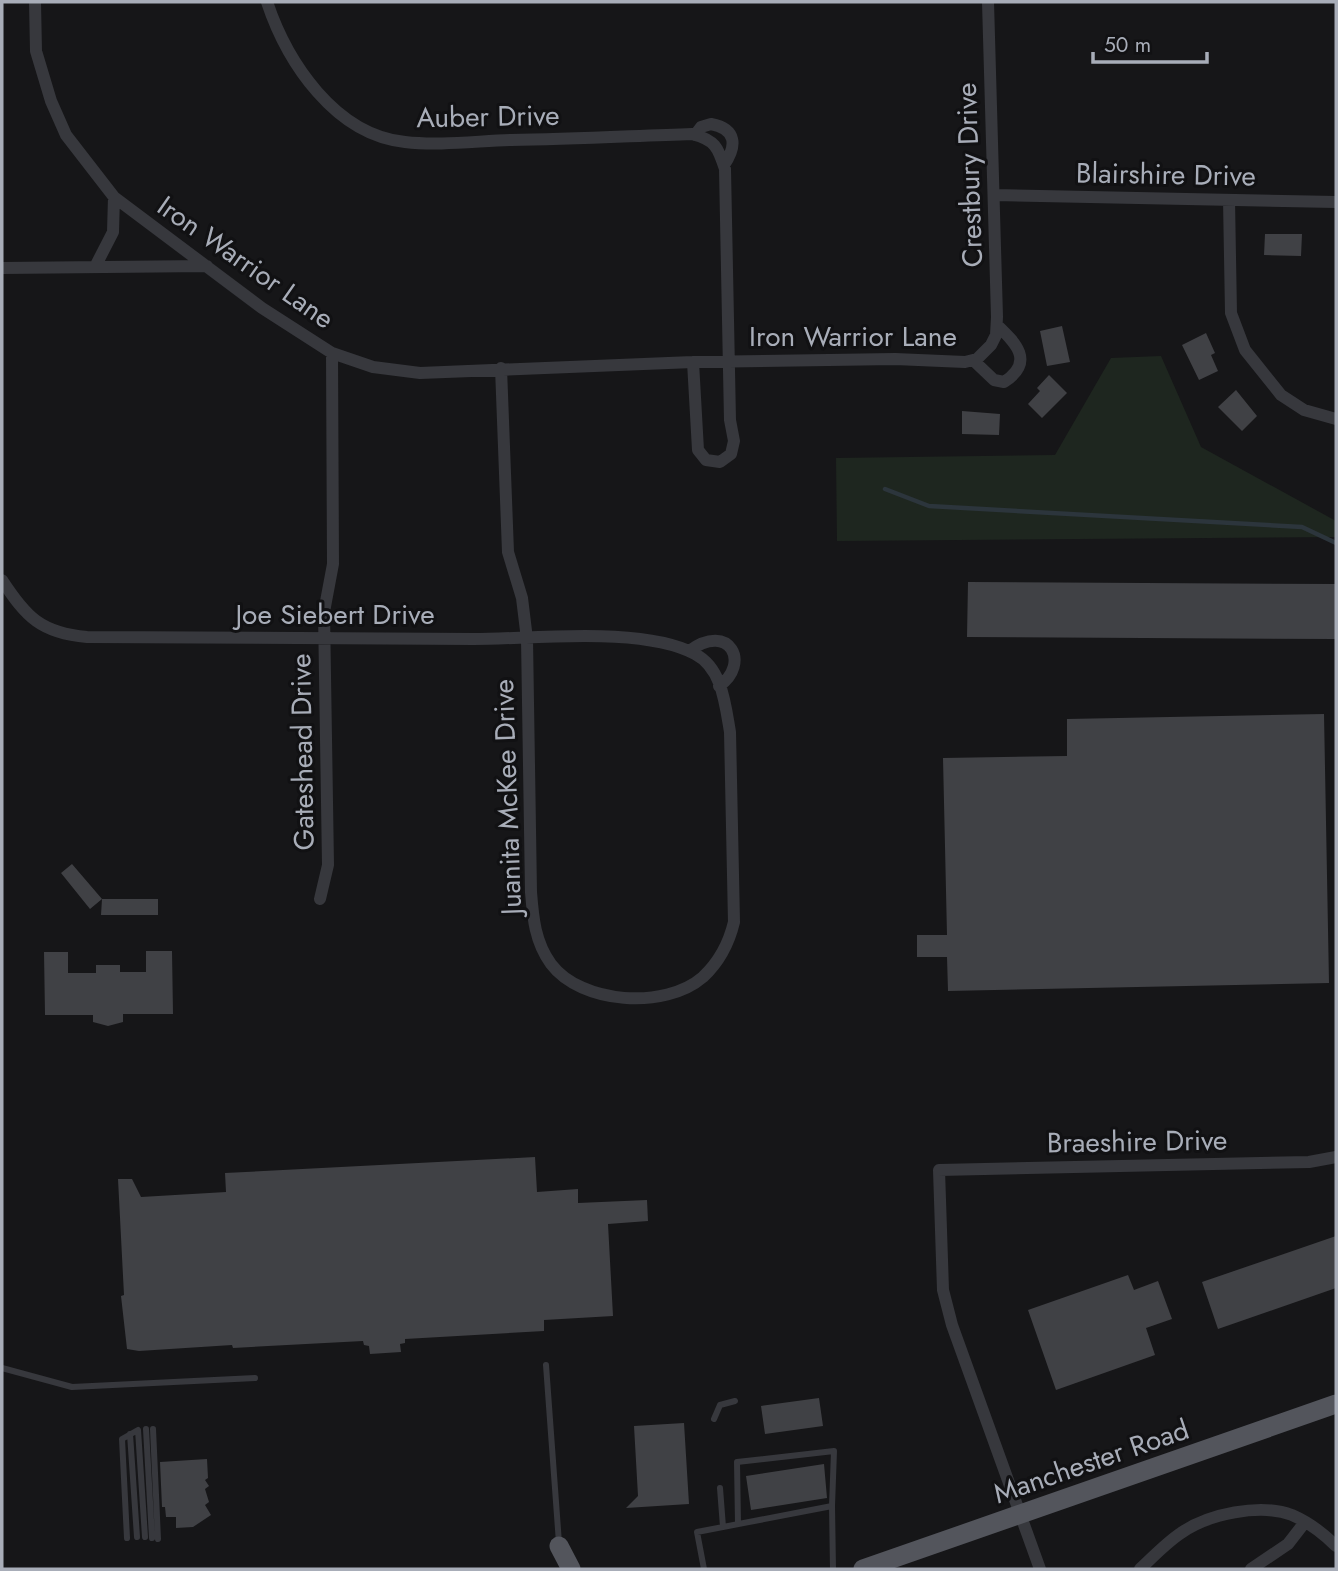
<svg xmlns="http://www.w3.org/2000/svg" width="1338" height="1571" font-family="Jost,sans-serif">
<rect width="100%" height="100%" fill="#161618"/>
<path fill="#1e261f" d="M1161 356 1201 447 1336 521V537L837 541 836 458 1055 455 1111 358Z"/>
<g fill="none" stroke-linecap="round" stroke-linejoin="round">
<path stroke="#2c353c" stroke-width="4.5" d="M885 489 929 506 1302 527 1336 543"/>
</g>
<path fill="#404145" d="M1265 234H1302L1301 256 1264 255Z
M1062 326 1070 362 1047 366 1040 331Z
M1206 333 1215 353 1211 355 1218 371 1199 380 1182 345Z
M1049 375 1067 393 1042 418 1028 404 1040 391 1037 388Z
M1236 390 1257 416 1242 431 1218 407Z
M962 411 1000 414 999 435 962 434Z
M968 582 1336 584V639L967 637Z
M1324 714 1329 983 948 991 947 957H917V935H947L943 758 1067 756V719Z
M72 864 102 899 90 909 61 873Z
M102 899H158V915H101Z
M146 951H172L173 1014H123V1022L108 1026 93 1022V1015H45L44 952H68V973H96V965H120V972H146Z
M535 1157 537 1192 578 1189V1203L647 1200 648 1221 608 1224 613 1316 544 1320V1331L405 1339V1343L400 1344 401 1352 370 1354 369 1346 364 1345 363 1341 233 1348 232 1345 139 1351 127 1349 121 1296 124 1295 118 1179H132L141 1197 226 1192 225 1173Z
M1336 1236V1288L1218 1329 1202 1282Z
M1128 1275 1134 1290 1158 1281 1172 1319 1146 1328 1155 1355 1056 1390 1028 1310Z
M819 1398 823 1426 765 1434 761 1406Z
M684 1423 689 1504 626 1508 638 1496 634 1426Z
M207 1459 208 1478 205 1480 209 1486 205 1489 209 1502 205 1505 211 1515 193 1527 176 1528V1517H166L165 1507H162L160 1462Z
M824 1464 827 1498 751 1510 746 1476Z"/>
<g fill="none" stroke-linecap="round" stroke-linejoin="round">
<path stroke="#37383d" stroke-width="6" d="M546 1365 559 1543
M2 1368 72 1387 255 1378
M714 1419 720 1405 735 1401
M146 1429 152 1538
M153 1429 158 1539
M130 1434 137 1537
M720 1488 723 1527
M832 1506 833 1569
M127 1538 122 1439 138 1430 145 1537
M704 1569 697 1532 832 1506 834 1451 737 1462 738 1524"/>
<path stroke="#37383d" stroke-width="12" d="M35 2 36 51 51 101 66 135 114 197 262 308 332 353 373 367 420 373 693 362 895 359 965 362 977 359 991 345 996 335 997 317 988 2
M267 2C287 62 335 135 405 142 439 146 477 141 511 140 571 139 631 136 692 134 715 140 718 147 725 169L730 420 734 441 731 454 720 462 706 460 698 450 693 362
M695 135 701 127 711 124C737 129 737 146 724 165
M994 195 1336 202
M1229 200 1231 313 1245 350 1281 395 1304 410 1336 419
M95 267 113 232 114 197
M2 268 207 266
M973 360 994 380 1004 382C1035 362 1016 343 997 325
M2 580C26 617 41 633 87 637 216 638 345 639 474 639 534 639 643 626 695 654 722 668 725 703 730 732L734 922C729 943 719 962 703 977 665 1010 581 1004 551 964 535 942 533 918 531 892L527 639 522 598 508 552 501 368
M689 651C730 621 751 664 719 686
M320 899 328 865 324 612 333 564 332 353
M1040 1569 952 1325 943 1290 939 1170 1309 1162 1336 1157
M1140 1569C1153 1557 1166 1543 1181 1533 1208 1514 1260 1503 1292 1515 1308 1522 1324 1534 1336 1546
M1251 1569 1288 1544 1305 1522"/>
<path stroke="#53555c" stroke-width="19" d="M559 1546 571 1569
M863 1569 1336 1404"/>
</g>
<g text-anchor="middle" stroke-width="6" stroke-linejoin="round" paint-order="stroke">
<g font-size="28" fill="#a8adb8" stroke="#111113">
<text transform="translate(488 116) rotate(-1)" y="10">Auber Drive</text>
<text transform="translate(1166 174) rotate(1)" y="10">Blairshire Drive</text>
<text transform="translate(969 175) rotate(-92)" y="10">Crestbury Drive</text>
<text transform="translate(246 262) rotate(35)" y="10">Iron Warrior Lane</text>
<text x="853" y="346">Iron Warrior Lane</text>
<text x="335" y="624">Joe Siebert Drive</text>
<text transform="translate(302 752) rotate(-91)" y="10">Gateshead Drive</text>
<text transform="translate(507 797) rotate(-92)" y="10">Juanita McKee Drive</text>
<text transform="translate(1137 1141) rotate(-1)" y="10">Braeshire Drive</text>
<text transform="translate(1091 1461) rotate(-19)" y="10">Manchester Road</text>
</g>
</g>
<rect width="1338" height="1571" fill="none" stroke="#a8adb8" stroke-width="7"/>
<path d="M1093 52v10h114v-10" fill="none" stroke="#a8adb8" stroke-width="3.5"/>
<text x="1104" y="52" font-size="21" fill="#a8adb8" stroke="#111113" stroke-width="5" paint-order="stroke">50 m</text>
</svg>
